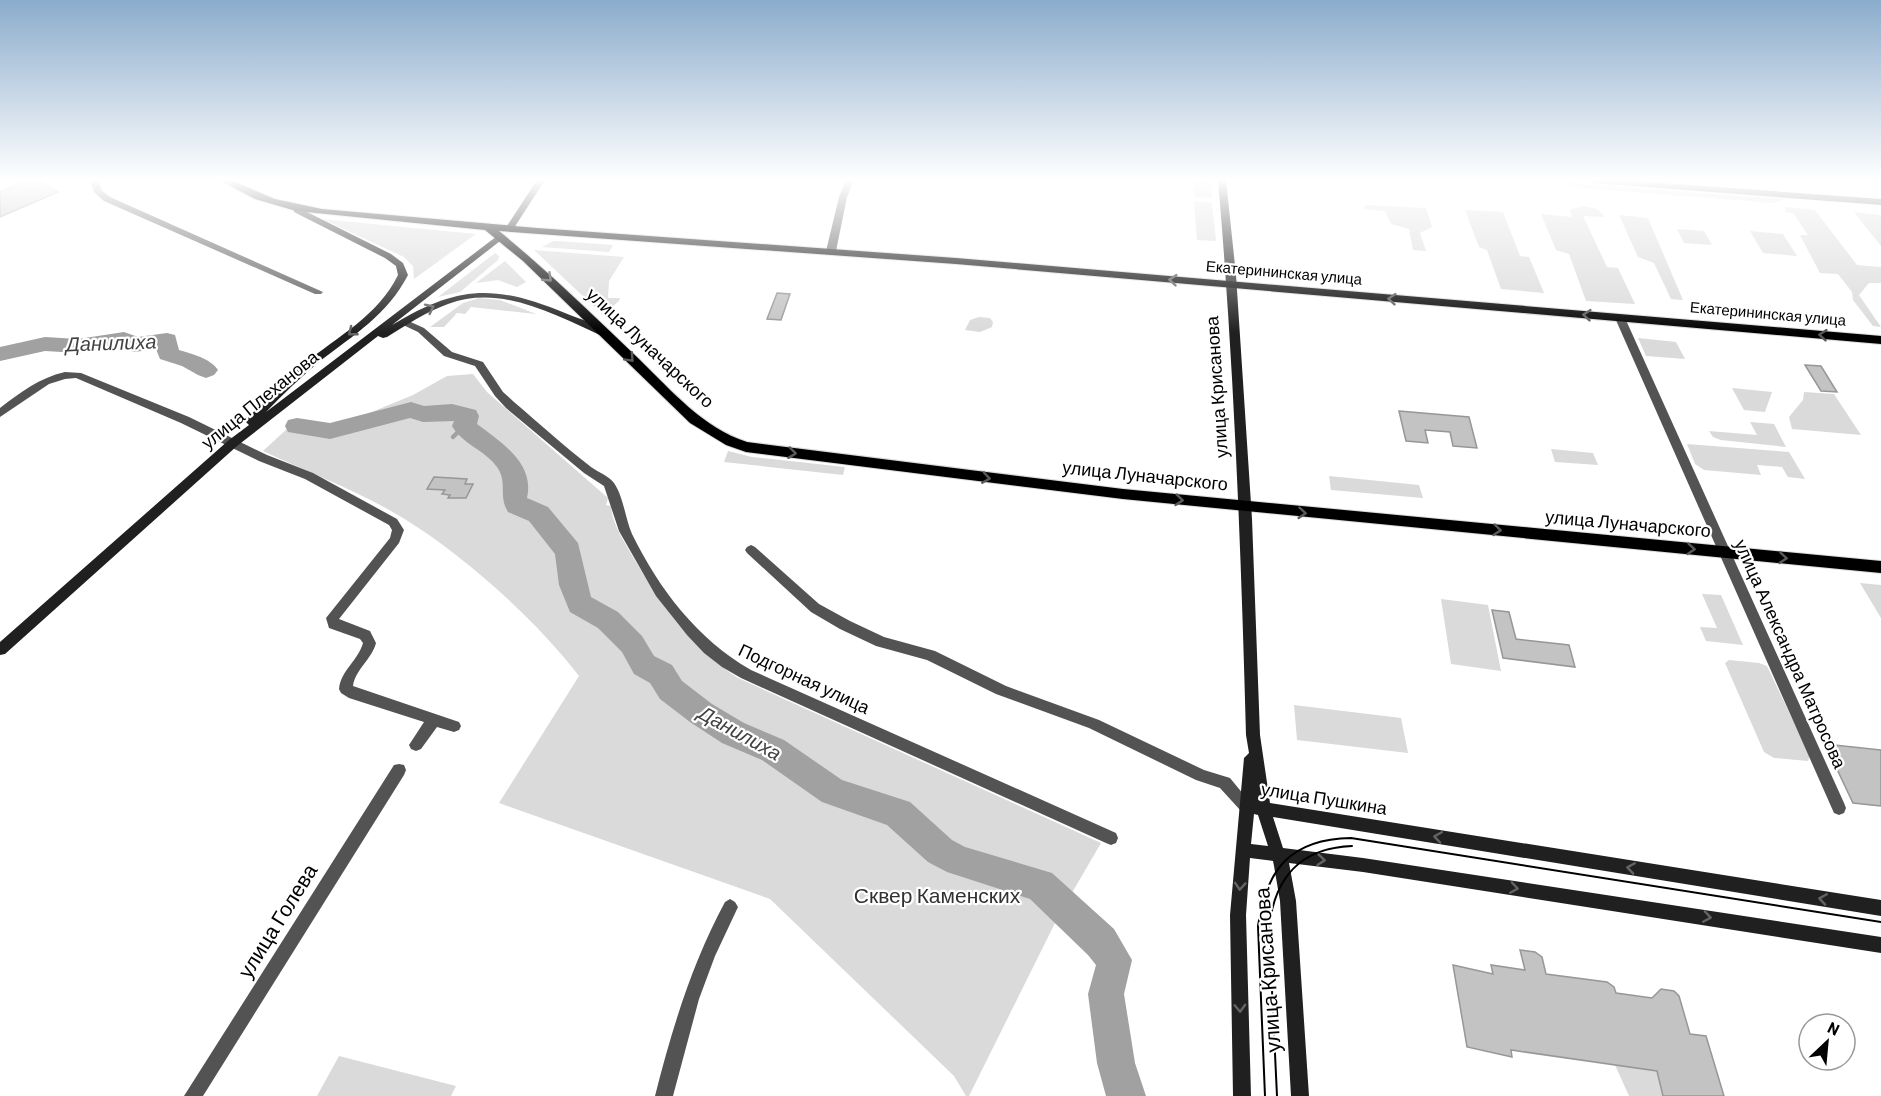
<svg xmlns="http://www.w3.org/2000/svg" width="1881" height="1096" font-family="Barlow,sans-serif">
<rect width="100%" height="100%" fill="#fff"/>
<path fill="#dadada" d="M1193 180H1211L1212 198 1194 197Z
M1569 183 1785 199 1774 203 1571 187Z
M1194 201 1212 203 1216 241 1197 240Z
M1366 205 1426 208 1432 227 1420 233 1426 251 1413 250 1409 229 1391 224 1385 211 1363 209Z
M1582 206 1597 209 1605 217 1583 216 1607 267 1618 268 1635 304 1586 301 1569 254 1556 250 1541 214 1572 217 1570 210Z
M1785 207 1815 210 1857 265 1881 267V283H1869L1859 295 1881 327 1873 326 1853 300 1852 292 1838 274 1820 273 1800 235H1808L1793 213 1785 212Z
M1465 210 1503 212 1520 256 1529 257 1544 293 1501 289 1487 250 1479 247Z
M1854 212 1881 215V246Z
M1619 215 1648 218 1683 300 1671 299 1654 263 1638 257Z
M322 219 476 234 414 279 413 266 404 257Z
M1677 229 1704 231 1712 245 1684 243Z
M1750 231 1783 234 1797 256 1763 253Z
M553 241H558L613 245 609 252 542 247Z
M534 250 624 257 609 281 608 298H620L619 301 603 315Z
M495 253 499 256 498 260 460 292 438 297Z
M505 261 526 282 517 287 498 280 476 283Z
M479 298 500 300 536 314 471 307 465 314 457 313 444 327H430L463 303Z
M979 317 990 318 993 322 992 327 980 332 965 330 970 320Z
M1638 338 1676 342 1685 359 1646 356Z
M473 374 487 392 608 498 606 505 611 506C612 524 624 541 633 557 660 603 692 649 738 678L1101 843 1059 915 969 1096H966L954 1076 770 899 499 803 579 676C535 619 465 556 403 518 359 491 309 473 263 451L289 427 312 433 345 423 413 395 447 376Z
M1732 388 1772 392 1765 412 1744 410Z
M1804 392 1834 394 1861 435 1792 429 1789 417 1803 400Z
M1750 422 1774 424 1786 447 1721 440 1713 437 1709 431 1757 435Z
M1687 444 1789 452 1805 479 1788 477 1782 467 1757 465 1761 475 1704 470 1695 464Z
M1551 449 1593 453 1598 465 1555 462Z
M728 451 752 457 845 467 843 475 724 462Z
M1329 476 1419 485 1423 498 1331 490Z
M1860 583 1881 585V618Z
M1702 594 1721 595 1743 645 1706 641 1700 627 1717 628Z
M1441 599 1488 605 1501 671 1451 664Z
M1729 660 1759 663 1767 666 1810 756 1808 761 1774 758 1764 752 1725 663Z
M1294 705 1401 718 1408 753 1297 740Z
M339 1056 456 1086 451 1096H317Z
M1615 1065 1657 1071 1663 1096H1629Z"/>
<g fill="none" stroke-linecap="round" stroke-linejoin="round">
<path stroke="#a1a1a1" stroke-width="4.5" d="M453 437 464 426"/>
<path fill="#a1a1a1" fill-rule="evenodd" d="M124 332 138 337 167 333 175 335 179 350C192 354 210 358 218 370L214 375 206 378 198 375 182 366 160 359 156 349 134 352 120 347 78 353 45 351 0 361V347L45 337 78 339Z
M411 402 424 406 452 404 476 410 479 416 477 424C501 442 535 463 527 498L548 507 578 543 591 597 618 612 642 636 654 656 672 665 682 681 712 704 744 723 784 740 842 780 910 802 952 840 965 847 1052 873 1114 929 1132 960 1124 994 1135 1063 1146 1096H1106L1097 1063 1088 994 1096 965 1088 955 1030 899 947 872 928 862 887 825 822 802 762 760 722 743 690 722 660 699 650 683 634 674 622 652 598 628 570 612 559 585 555 554 529 521 508 512C498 495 508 483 497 467 485 450 462 444 452 426L454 421 423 422 410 418 330 439 288 432 285 426 288 420 297 418 330 423Z"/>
</g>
<path fill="#c3c3c3" stroke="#979797" stroke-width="1.5" d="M36 180 58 192 0 217V192L26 181Z
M777 293 790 294 781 320 767 319Z
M1805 365 1821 366 1837 392 1821 391Z
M1399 411 1469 417 1477 448 1453 446 1450 432 1425 430 1428 443 1406 441Z
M434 477 467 479 465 484H473L466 498H448L450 495 442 494 445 490 427 489Z
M1492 610 1509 612 1516 639 1569 645 1575 667 1503 658Z
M1825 744 1881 750V806L1853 803Z
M1520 950 1535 952 1542 957 1546 974 1607 982 1614 987 1616 993 1652 998 1661 989 1674 991 1679 996 1690 1034 1706 1036 1724 1096H1663L1657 1071 1511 1050 1512 1057 1467 1047 1453 965 1493 974 1491 965 1525 970Z"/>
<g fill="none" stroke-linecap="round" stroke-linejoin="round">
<g stroke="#dbdbdb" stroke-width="2">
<path id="primary" d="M219 180H231L275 199 322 209 537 228 956 258 1881 336V344L956 264 499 231C548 271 593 315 639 359 671 390 703 428 747 442L1123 489 1881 561V573L1123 499 746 452 726 445 690 423 523 261 485 230 296 211 255 199Z"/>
</g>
<path fill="#535353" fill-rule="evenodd" d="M90 180H98L102 191 110 197 323 292 321 294H315L104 201 94 192Z
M846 180H854L847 197 836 251 831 254 826 251 839 197Z
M1588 180H1622L1881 199V205L1592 183Z
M1620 315 1625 318 1844 803 1846 808 1844 813 1839 815 1834 813 1615 318Z
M404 319 424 328 452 352 483 362 503 392 514 402C540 424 565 447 591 467 598 472 609 476 614 483 624 498 625 518 632 534 659 589 697 639 751 670L1116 833 1118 838 1116 843 1111 845 1106 843 741 678 722 667 704 653 687 635 656 596 619 531 604 486 584 473 506 408 495 396 475 366 444 356 418 332 401 324V320Z
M65 372 81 373 189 417 267 455 313 473 397 519 404 530 399 543 339 619 370 631 376 643C372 659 355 670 353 686L459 722 461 726 459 730 454 732 437 727 421 749 416 751 411 749 409 745 424 722 349 698 341 693 339 689C341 670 358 661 363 643L360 639 329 628 326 618 390 538 392 530 389 525 305 479 259 461 181 423 76 378 65 379 49 384 0 417V408C21 392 39 378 65 372Z
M751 545 755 547 819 604 850 621 884 637 935 651 1006 686 1099 720 1204 770 1230 778 1253 806 1251 811 1246 813 1241 811 1220 788 1196 780 1089 728 996 694 927 660 876 646 840 629 811 612 747 553 745 550 747 547Z
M399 764 404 765 406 770 404 775 203 1096H184L394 765Z
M730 899 735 902 738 907 715 956 699 999 673 1096H655C672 1029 692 963 725 902Z"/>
<path fill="#202020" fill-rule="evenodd" d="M537 180H545L512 231H506L505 229Z
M1218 180H1226L1236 275 1252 519 1260 735 1270 803 1881 900V916L1273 817 1283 848 1363 858 1881 937V953L1363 872 1289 863 1296 901 1309 1096H1291L1280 901 1274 866 1273 861 1250 858 1246 915 1251 1096H1233L1230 915 1244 758 1249 753 1246 735C1241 550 1234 365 1218 180ZM1254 814 1258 815 1268 846 1251 844Z
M297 207 391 254 403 263 408 275C388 314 354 335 320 361 301 377 283 394 266 412L501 233 505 236 504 238 392 325C458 285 494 284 565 313 579 319 600 324 611 334L606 337 602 336C555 315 501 284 448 304 426 312 406 325 387 337L383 338 378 336 237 446 5 654 0 655V642L229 440 249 425 246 422 247 419C265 400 283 381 304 364 338 336 378 316 398 275L396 266 385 258 294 212V208Z"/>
<use href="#primary" fill="#000" fill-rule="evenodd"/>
<path stroke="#000" stroke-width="2" d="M1265 1096 1258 926C1266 869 1291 839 1351 838L1881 922
M1277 1096 1269 927C1275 877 1300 848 1352 846"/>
</g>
<defs><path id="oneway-chevron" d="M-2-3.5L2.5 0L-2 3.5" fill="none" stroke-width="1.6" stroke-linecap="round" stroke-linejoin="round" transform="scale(1.5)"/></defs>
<g stroke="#595959">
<use href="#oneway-chevron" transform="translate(548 278) rotate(43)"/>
<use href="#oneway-chevron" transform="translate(1173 280) rotate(-175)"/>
<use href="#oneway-chevron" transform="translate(1392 299) rotate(-175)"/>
<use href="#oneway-chevron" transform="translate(1587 315) rotate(-175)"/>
<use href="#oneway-chevron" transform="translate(1823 335) rotate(-175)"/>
<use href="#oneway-chevron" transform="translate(630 358) rotate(47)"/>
<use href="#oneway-chevron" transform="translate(792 453) rotate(7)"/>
<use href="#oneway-chevron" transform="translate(986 478) rotate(9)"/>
<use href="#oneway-chevron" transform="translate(1179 500) rotate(6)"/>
<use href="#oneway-chevron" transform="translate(1302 513) rotate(5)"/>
<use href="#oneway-chevron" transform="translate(1497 530) rotate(6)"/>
<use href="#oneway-chevron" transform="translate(1691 549) rotate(5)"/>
<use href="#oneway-chevron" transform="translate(1783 558) rotate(5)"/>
</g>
<g stroke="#636363">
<use href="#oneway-chevron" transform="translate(430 308) rotate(-26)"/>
<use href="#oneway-chevron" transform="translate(352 332) rotate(142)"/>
<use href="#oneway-chevron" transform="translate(1438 837) rotate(-171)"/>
<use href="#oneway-chevron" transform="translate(1321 860) rotate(6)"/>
<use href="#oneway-chevron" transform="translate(1631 868) rotate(-171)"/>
<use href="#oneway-chevron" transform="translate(1240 886) rotate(94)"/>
<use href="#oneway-chevron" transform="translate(1514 888) rotate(9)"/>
<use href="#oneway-chevron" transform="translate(1823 899) rotate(-171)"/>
<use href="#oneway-chevron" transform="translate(1707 917) rotate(9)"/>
<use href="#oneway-chevron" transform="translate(1240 1008) rotate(88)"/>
</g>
<linearGradient id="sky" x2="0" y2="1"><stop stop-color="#8baccc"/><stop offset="0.54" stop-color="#fff"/><stop offset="1" stop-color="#fff" stop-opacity="0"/></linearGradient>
<rect width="1881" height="333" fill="url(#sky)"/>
<g text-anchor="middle" stroke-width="4.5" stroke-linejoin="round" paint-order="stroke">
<g font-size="15" fill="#000" stroke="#fff">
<text transform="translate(1284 273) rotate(5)" y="5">Екатерининская улица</text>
<text transform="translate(1768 314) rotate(5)" y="5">Екатерининская улица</text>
</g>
<g font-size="18" fill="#000" stroke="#fff">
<text transform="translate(650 348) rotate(43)" y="6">улица Луначарского</text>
<text transform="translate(1217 387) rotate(-94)" y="6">улица Крисанова</text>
<text transform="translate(260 400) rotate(-39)" y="6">улица Плеханова</text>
<text transform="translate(1145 476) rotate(6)" y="6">улица Луначарского</text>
<text transform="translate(1628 524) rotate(5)" y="6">улица Луначарского</text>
<text transform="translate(1790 654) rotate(66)" y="6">улица Александра Матросова</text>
<text transform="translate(804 679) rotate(25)" y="6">Подгорная улица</text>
<text transform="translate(1324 799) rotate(9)" y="6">улица Пушкина</text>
</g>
<g font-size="20" font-style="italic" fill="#424242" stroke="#fff">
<text transform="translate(111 343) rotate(-2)" y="7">Данилиха</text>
<text transform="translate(740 733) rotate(29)" y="7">Данилиха</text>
</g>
<g font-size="21" fill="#313131" stroke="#fff">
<text x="937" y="903">Сквер Каменских</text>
</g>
<g font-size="21" fill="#000" stroke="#fff">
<text transform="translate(278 921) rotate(-58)" y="7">улица Голева</text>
<text transform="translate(1268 970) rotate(-94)" y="7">улица Крисанова</text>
</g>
</g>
<g transform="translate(1827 1042) rotate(26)"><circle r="28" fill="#ffffff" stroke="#999999" stroke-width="1.5"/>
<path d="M0-4.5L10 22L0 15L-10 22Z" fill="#000000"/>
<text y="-9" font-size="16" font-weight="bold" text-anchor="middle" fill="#000000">N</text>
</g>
</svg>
